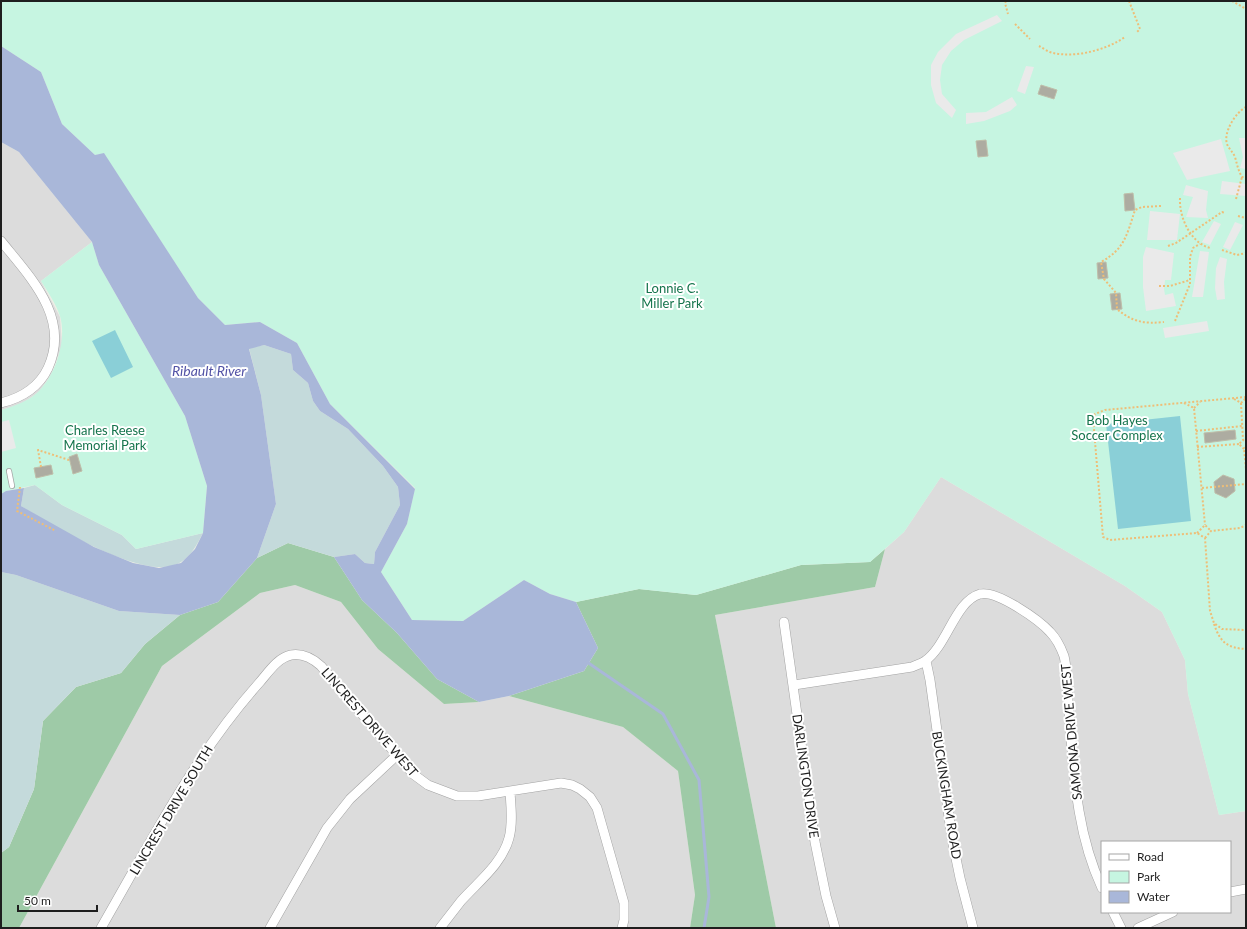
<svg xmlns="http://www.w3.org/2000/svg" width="1247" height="929" font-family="Lato,sans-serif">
<rect width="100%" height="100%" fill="#edefe5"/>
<path fill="#dcdcdc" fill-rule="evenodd" d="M1 142 19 152 92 242 41 281 60 317 62 346 51 375 39 392 21 404 1 410Z
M941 477 1125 586 1162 612 1185 660 1188 694 1219 815 1246 811V928H776L715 615 875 587 885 549 904 532ZM1102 842H1230V912H1102Z
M295 585 341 602 378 649 444 704 479 702 509 696 623 727 678 771 695 895 690 928H19L162 666 260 593Z"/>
<path fill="#9ecaa7" d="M288 543 334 557 362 600 397 633 437 679 479 702 444 704 378 649 341 602 295 585 260 593 162 666 19 928H1V853L9 847 34 789 43 721 76 687 121 673 145 644 180 615 218 602 257 558Z
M885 549 875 587 715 615 776 928H690L695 895 678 771 623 727 509 696 584 671 598 648 576 602 639 589 696 595 801 565 870 562Z"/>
<path fill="#c4dadb" d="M264 345 291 354 293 370 308 383 313 401 320 411 348 429 383 466 398 487 400 505 375 552 374 564 365 563 355 554 334 557 288 543 257 558 276 504 261 395 249 348Z
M35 485 62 505 122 535 136 549 203 533C197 544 192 555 181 562 148 585 51 524 21 506L24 488Z
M1 572 16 575 119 611 180 615 145 644 121 673 76 687 43 721 34 789 9 847 1 853Z"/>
<path fill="#c6f5e1" d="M1 1H1246V811L1219 815 1188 694 1185 660 1162 612 1125 586 941 477 904 532 870 562 801 565 696 595 639 589 576 602 550 594 524 580 463 621 412 620 381 572 407 524 415 488 330 404 297 343 260 322 225 325 198 298 104 154 95 155 62 124 41 72 1 46Z
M92 242 99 265 185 416 207 486 203 533 136 549 122 535 62 505 35 485 6 491 1 494V410C15 406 29 401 39 391 56 374 67 340 60 316 56 304 48 292 41 281Z"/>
<path fill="#8acfd7" d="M115 330 133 367 111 378 92 341Z
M1180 416 1191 521 1118 529 1106 424Z"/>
<path fill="#eaeaea" d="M997 15 1002 21 964 40 951 51 942 65 940 80 942 94 956 110 952 118 936 103 931 85V65L938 52 956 34Z
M1026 66 1034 67 1025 94 1017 91Z
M1012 97 1017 105 1010 111 984 121 966 124V113L986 112Z
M1239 138H1246V169L1240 168 1243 157Z
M1221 139 1230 171 1187 180 1173 153Z
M1222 181 1246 184V196L1220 194Z
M1186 185 1208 191 1206 210 1208 218 1186 217 1193 197 1183 195Z
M1150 211 1180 214 1177 240H1147Z
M1214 221 1221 224 1210 245 1202 242Z
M1235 222 1243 225 1230 250 1223 247Z
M1146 247 1174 253 1171 280H1165L1164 289 1165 295 1173 293 1176 306 1146 311 1143 287V257Z
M1200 251 1209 252 1203 297H1192Z
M1220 257 1227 259 1224 282 1225 299 1217 300 1215 288 1216 268Z
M1207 321 1209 331 1165 338 1163 328Z
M9 420 16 448 1 452V422Z"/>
<path fill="#a9b7d9" d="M1 46 41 72 62 124 95 155 104 153 198 298 225 325 260 322 297 343 330 404 415 489 407 524 381 572 412 620 463 621 524 580 550 594 576 602 598 648 584 671 509 696 479 702 437 679 397 633 362 600 334 557 355 554 365 563 374 564 375 552 400 505 398 487 383 466 348 429 320 411 313 401 308 383 293 370 291 354 264 345 249 349 261 395 276 504 257 558 218 602 180 615 119 611 16 575 1 572V494L6 491 24 488 21 506 94 547 133 563 159 568 181 563 195 549 203 533 207 486 185 416 99 265 92 242 19 152 1 142Z"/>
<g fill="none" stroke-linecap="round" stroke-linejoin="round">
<path stroke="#a9b7d9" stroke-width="3" d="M587 662 663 714 699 780 709 897 704 928"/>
</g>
<path fill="#adaca1" stroke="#bfbea9" d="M1041 85 1057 90 1054 99 1038 94Z
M986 140 988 156 978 157 976 141Z
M1133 193 1135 210 1125 211 1124 194Z
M1106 262 1108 278 1098 279 1097 263Z
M1120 293 1122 309 1112 310 1110 294Z
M1235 430 1236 439 1205 443 1204 433Z
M77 454 82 471 73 474 69 457Z
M51 465 53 474 36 478 34 468Z
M1223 475 1234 479 1235 491 1226 498 1215 493 1214 482Z"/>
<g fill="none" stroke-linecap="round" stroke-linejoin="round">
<g stroke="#a2a2a2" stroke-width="6">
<path id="service" d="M9 471 12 486"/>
</g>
<g stroke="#a2a2a2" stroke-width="10">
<path id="minor" d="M1 241C30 277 71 318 48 368 39 387 21 398 1 403
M784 622 815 842 826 896 835 928
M926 661 930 680 952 839 960 878 973 928
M794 685 912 667C916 665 921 664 925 661 947 646 955 601 980 594 997 590 1039 620 1050 632 1056 638 1061 648 1064 656 1068 672 1067 696 1069 713 1074 773 1076 832 1102 888
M1230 892 1246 889
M1113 912 1121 928
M101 928C150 843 194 756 259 683 268 673 277 658 291 655 303 653 312 658 321 666L413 774 428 785 457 796H478L561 783 572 785 580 789 590 797 597 808 624 903V920L622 928
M270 928 327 828 350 799 396 756
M440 928C447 919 454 910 461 901 478 882 502 864 509 838 513 823 511 807 510 792
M1138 928 1173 912"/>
</g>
<path stroke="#eebe77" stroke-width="2" stroke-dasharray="2 2" stroke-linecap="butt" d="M1006 1 1005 3 1008 14
M1129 1 1140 29 1137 32
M1232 1 1246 9
M1015 24 1030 39
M1039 46C1043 48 1048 52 1053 53 1076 58 1106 50 1125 37
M1246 107C1236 112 1223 132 1227 144 1229 149 1233 152 1235 157 1237 164 1238 170 1242 177H1246
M1180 198C1179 218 1191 243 1210 248
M1236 199 1242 177
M1161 206 1142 207 1135 210C1127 234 1125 249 1101 262L1104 279 1116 293 1117 309C1132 322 1145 324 1164 322
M1238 216 1246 218
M1168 246 1176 243 1222 212 1225 213
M1222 250 1237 255 1246 253
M1159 286H1170L1190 280
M1175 321 1190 284V257L1193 248 1200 244
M1246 397 1105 410 1095 414 1093 418 1103 537 1110 540 1197 533 1205 538 1210 611 1214 623 1222 629 1246 630
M1234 399 1241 403 1243 440
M1184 403 1194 408 1205 525
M1241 403 1246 398
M1194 408 1200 402
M1196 431 1242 426
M1197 447 1239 444
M1246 447 1244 449 1246 469
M1244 449 1239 444 1243 440 1246 442
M41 467 38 450 69 460
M20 487 17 511 56 531
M1202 488 1246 484
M1197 533 1205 525 1211 531
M1205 538 1211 531 1240 528 1246 525
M1214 624C1220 642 1227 648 1246 649"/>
<use href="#service" stroke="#fff" stroke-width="4.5"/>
<use href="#minor" stroke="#fff" stroke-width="9"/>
</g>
<g text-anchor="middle" stroke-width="4" stroke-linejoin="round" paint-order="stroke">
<g font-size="13" fill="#15744c" stroke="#fff">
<text x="672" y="293">Lonnie C.<tspan x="672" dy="15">Miller Park</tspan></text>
<text x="1117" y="425">Bob Hayes<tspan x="1117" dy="15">Soccer Complex</tspan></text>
<text x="105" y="435">Charles Reese<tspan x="105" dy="15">Memorial Park</tspan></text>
</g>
<g font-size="13" fill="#1e1e1e" stroke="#fff">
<text transform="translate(370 722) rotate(49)" y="5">LINCREST DRIVE WEST</text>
<text transform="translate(1071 732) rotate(-95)" y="5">SAMONA DRIVE WEST</text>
<text transform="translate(806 776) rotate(82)" y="5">DARLINGTON DRIVE</text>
<text transform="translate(947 795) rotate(81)" y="5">BUCKINGHAM ROAD</text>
<text transform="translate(171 810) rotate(-59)" y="5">LINCREST DRIVE SOUTH</text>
</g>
<g font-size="14" font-style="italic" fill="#5353a6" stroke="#fff">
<text x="209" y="376">Ribault River</text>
</g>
</g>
<rect width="1247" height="929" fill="none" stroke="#1e1e1e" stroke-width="4"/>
<rect x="1101" y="841" width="130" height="72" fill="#ffffff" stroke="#a5a5a5"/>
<rect x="1109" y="854" width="20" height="6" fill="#ffffff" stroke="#a5a5a5"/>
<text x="1137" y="861" font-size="12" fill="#1e1e1e">Road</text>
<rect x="1109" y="871" width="20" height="12" fill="#c6f5e1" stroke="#a5a5a5"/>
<text x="1137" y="881" font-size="12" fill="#1e1e1e">Park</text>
<rect x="1109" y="891" width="20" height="12" fill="#a9b7d9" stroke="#a5a5a5"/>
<text x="1137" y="901" font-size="12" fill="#1e1e1e">Water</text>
<path d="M18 905v6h79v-6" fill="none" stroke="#1e1e1e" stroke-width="2"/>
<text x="24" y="905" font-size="12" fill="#1e1e1e" stroke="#ffffff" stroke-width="3" paint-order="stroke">50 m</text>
</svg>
